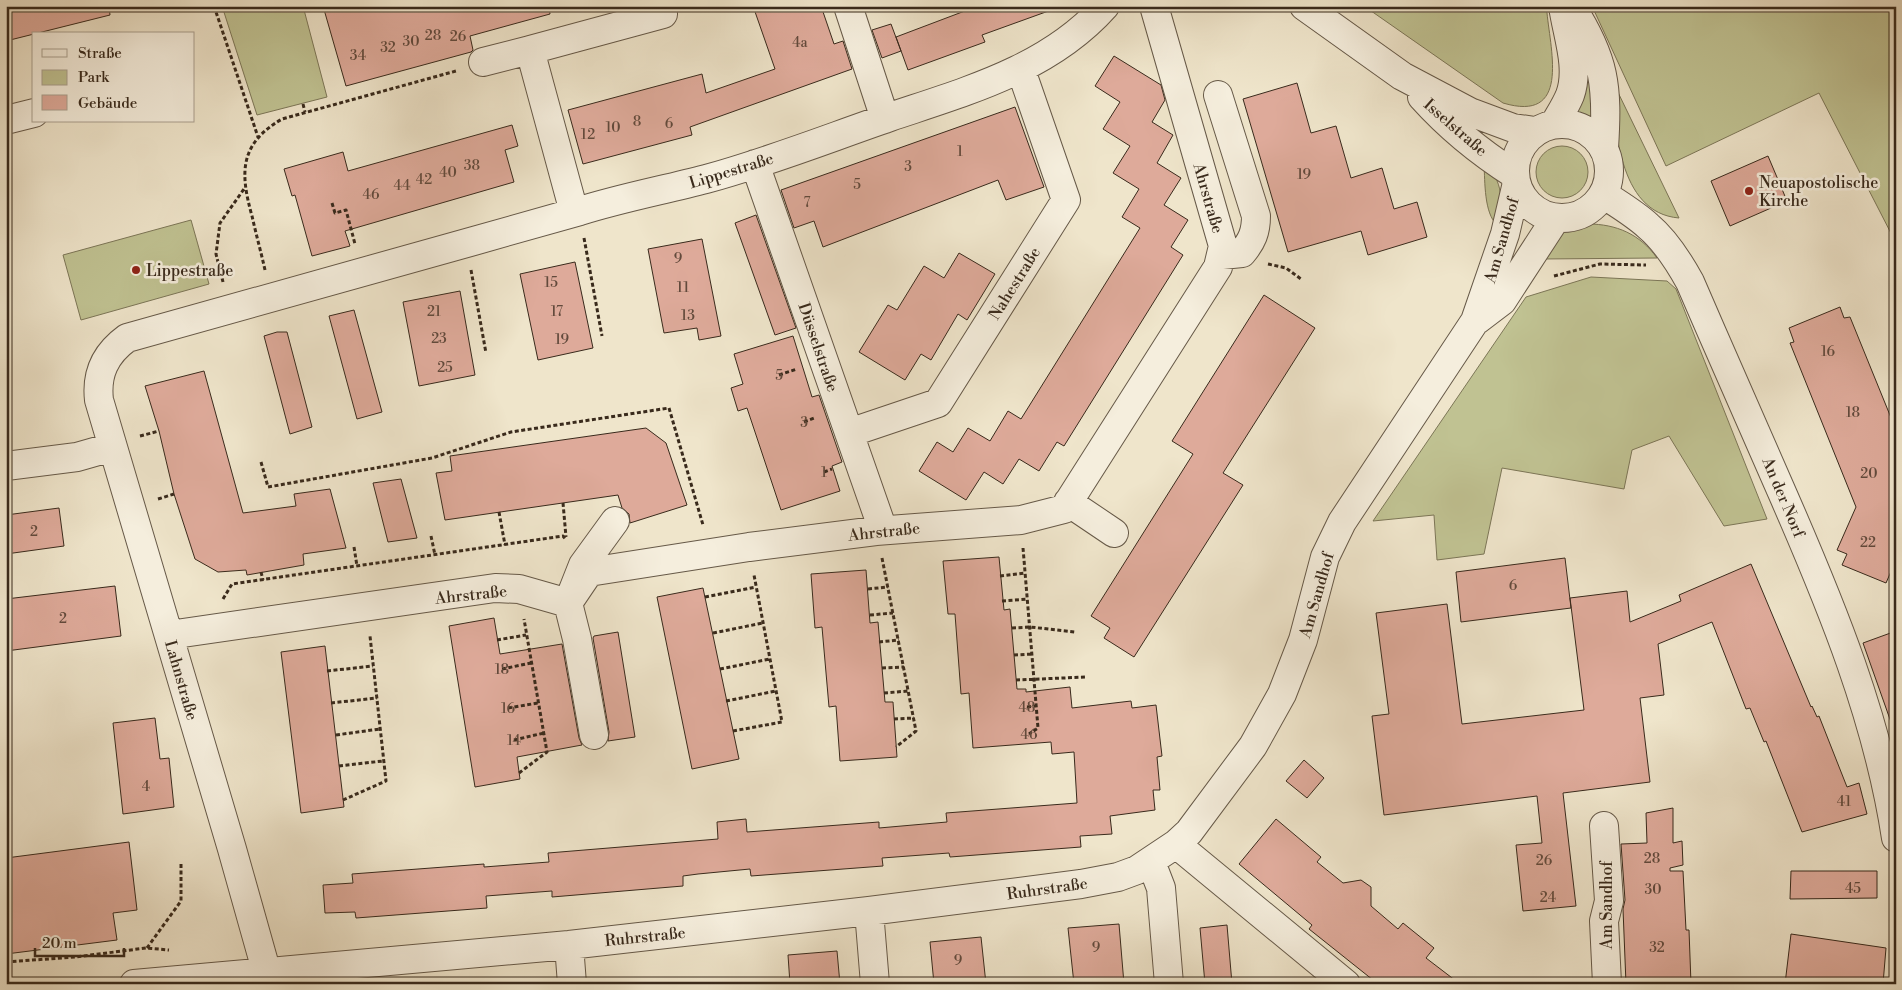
<svg xmlns="http://www.w3.org/2000/svg" width="1902" height="990" font-family="'Libre Bodoni',serif">
<rect width="100%" height="100%" fill="#efe5cb"/>
<filter id="stains"><feTurbulence type="fractalNoise" baseFrequency=".004" numOctaves="4"/><feColorMatrix values="0 0 0 0 .2 0 0 0 0 .09 0 0 0 0 .02 0 0 0 .5 -.17"/></filter>
<radialGradient id="worn" r=".72"><stop offset=".6" stop-color="#630" stop-opacity="0"/><stop offset="1" stop-color="#630" stop-opacity=".3"/></radialGradient>
<path fill="#c0c292" stroke="#7c7657" d="M222 6H303L327 97 257 115Z
M1364 6H1449L1450 9 1458 6H1545L1547 13C1551 53 1570 123 1503 103Z
M1592 6H1896V243L1819 93 1666 166Z
M1611 78 1679 218C1617 213 1615 124 1611 78Z
M1582 82H1595L1598 119 1575 112Z
M1536 172a26 26 0 1 1 52 0a26 26 0 1 1-52 0Z
M1484 164C1503 178 1504 205 1497 225 1484 213 1485 182 1484 164Z
M191 220 209 284 81 320 63 255Z
M1588 224C1616 224 1640 234 1657 258L1542 259 1561 231Z
M1591 277 1667 281 1676 289 1767 519 1724 526 1669 436 1632 450 1624 489 1502 468 1484 554 1437 560 1434 515 1373 521 1526 297Z"/>
<path fill="#deaa9a" stroke="#392a1c" d="M6 6H109L110 15 6 41Z
M323 6H549L550 14 470 36 473 50 471 52 346 86Z
M753 6H821L834 44 843 41 852 69 690 127 692 135 583 164 568 110 702 74 706 93 775 69Z
M978 6H1053L1054 9 982 35 985 42 908 70 896 37Z
M891 24 901 51 882 58 872 30Z
M1114 56 1161 85 1165 100 1152 122 1173 135 1157 163 1181 178 1164 205 1188 220 1171 247 1183 255 1064 446 1057 442 1039 471 1019 459 1003 484 984 472 966 500 919 471 937 442 953 452 968 428 990 441 1008 411 1021 419 1140 228 1122 217 1139 189 1113 173 1130 146 1103 129 1120 102 1095 86Z
M1297 83 1311 133 1336 126 1351 178 1382 168 1394 209 1417 202 1427 237 1368 255 1361 231 1288 252 1243 99Z
M1015 107 1044 187 1006 200 998 180 823 247 814 221 794 228 781 190Z
M512 125 518 146 505 150 514 182 345 231 350 246 312 256 295 195 292 196 284 169 343 152 348 171Z
M1768 156 1787 201 1730 226 1711 181Z
M756 215 796 328 775 335 735 223Z
M702 239 721 336 699 340 697 328 664 333 648 249Z
M959 253 995 274 967 320 958 314 931 360 921 354 905 380 859 352 888 305 897 310 924 266 944 278Z
M575 262 593 348 538 360 520 274Z
M460 291 475 375 419 386 403 302Z
M1264 295 1315 328 1223 473 1243 485 1134 657 1104 638 1110 628 1091 616 1193 454 1172 441Z
M1840 307 1844 318 1850 317 1896 430V560L1886 583 1842 565 1847 554 1837 550 1856 507 1790 343 1794 342 1789 328Z
M354 310 382 412 357 419 329 316Z
M277 332H287L312 427 290 434 264 336Z
M793 336 812 397 819 395 842 462 832 466 840 491 781 510 747 408 738 411 731 388 743 384 734 354Z
M204 371 243 513 296 506 294 494 330 489 346 548 303 554 304 565 247 575 246 570 218 572 195 559 174 494 159 431 145 386Z
M646 428 666 443 687 505 630 523 629 514 622 508 618 495 445 520 436 473 452 471 450 456Z
M401 479 417 538 388 542 373 483Z
M59 508 64 546 6 554V515Z
M999 557 1004 610 1010 609 1017 689H1026V692L1070 687 1072 708 1131 701 1132 708 1156 705 1162 756 1157 757 1160 790H1153L1155 810 1110 816 1112 834 1080 836 1081 847 950 857 949 853 882 858 883 866 751 876 750 869 698 874 683 876V886L552 897V891L486 896 487 908 356 918 355 912 325 913 323 885 353 883 352 874 484 864V867L549 862 548 853 718 839 717 822 746 819 747 832 879 822V828L947 822 946 813 1077 803 1074 752 1052 754 1051 742 973 748 969 693 961 694 955 614H948L943 561Z
M1565 558 1571 608 1461 622 1456 572Z
M1751 564 1811 707 1812 706 1817 717 1819 716 1847 787 1859 783 1867 814 1802 832 1766 741 1764 742 1750 708 1746 709 1712 622 1658 644 1664 695 1640 698 1650 782 1563 793 1576 906 1523 911 1516 845 1542 843 1537 796 1384 815 1372 716 1389 714 1376 613 1447 604 1462 724 1584 710 1570 598 1627 591 1630 622 1681 601 1679 595Z
M866 570 870 623 878 622 885 702H893L897 757 840 761 836 706 829 707 822 627 815 628 811 574Z
M115 586 121 636 6 651V599Z
M703 588 739 759 692 769 657 597Z
M494 618 500 654 562 644 579 738 582 745 517 757 520 779 475 787 449 626Z
M1896 631V724L1892 725 1863 643Z
M618 632 635 737 608 741 609 732 593 638 594 636Z
M325 646 344 807 301 813 281 652Z
M155 718 160 759 169 758 174 807 123 814 113 723Z
M1304 760 1324 778 1307 798 1286 781Z
M1673 808V843L1682 841 1683 865 1670 868V871H1683L1686 930H1689L1691 984H1626L1623 909 1625 900 1621 844 1647 843 1646 813Z
M1276 819 1321 857 1317 862 1343 883 1361 880 1371 887V906L1398 929 1403 923 1434 948 1426 958 1460 984H1378L1309 929 1312 925 1239 864Z
M129 842 137 910 113 913 117 940 6 954V858Z
M1791 871H1877V898L1790 899Z
M1119 924 1124 984H1074L1068 928Z
M1227 925 1232 984H1205L1200 928Z
M1791 934 1886 948 1883 984H1785Z
M981 937 986 984H934L930 942Z
M837 951 840 984H790L788 955Z"/>
<g fill="none" stroke-linecap="round" stroke-linejoin="round">
<g stroke="#665948" stroke-width="30">
<path id="minor" d="M848 6 885 119
M1304 6 1402 76 1470 112 1513 128 1535 131
M1571 6C1605 59 1608 86 1604 148
M483 62 530 50
M1218 95 1256 216C1256 232 1252 241 1242 253L1222 255
M1422 97C1448 126 1481 153 1514 174
M6 120 34 113
M1555 123C1560 114 1566 105 1570 95 1580 67 1567 35 1563 6
M1515 171a47 47 0 1 1 94 0a47 47 0 1 1-94 0Z
M755 164 883 530
M1603 194C1618 204 1635 214 1648 226 1666 241 1679 262 1690 282 1721 354 1753 426 1784 497 1832 607 1878 719 1896 838
M574 212 530 50 663 14
M1477 320 1502 301 1556 218
M849 433 938 403 1066 200 1021 70
M6 466 77 457 112 447
M1068 502 1114 533
M568 603 589 572 749 547 876 531 1021 520 1064 509 1218 267 1223 246 1154 6
M169 635 495 588 519 589 568 603
M594 735 577 639 568 603 583 565 615 521
M1604 826 1609 901 1604 921 1607 984
M1176 844 1346 984
M1151 862 1161 888 1169 984
M869 911 875 984
M569 945 572 984
M134 984 569 945 869 911 1081 884 1118 877 1137 870 1176 844 1189 832 1253 746 1282 694 1303 640 1325 557 1342 522 1475 321 1505 234 1516 187
M270 984 232 849 99 400C96 374 105 354 127 338 277 295 429 254 580 211 621 198 664 190 706 179 769 162 829 138 890 117 967 91 1049 69 1105 6"/>
</g>
<path stroke="#392a1c" stroke-width="3" stroke-dasharray="4 2.5" stroke-linecap="butt" d="M214 6 258 137
M303 104 305 112
M332 203 335 213 346 210 355 244
M584 238 602 336
M1268 264 1286 268 1301 279
M265 270C261 252 256 234 252 216 240 173 239 144 282 119L456 71
M471 270 486 353
M1554 276 1600 264 1646 265
M223 282 216 254 220 223 244 189
M779 375 797 369
M804 422 814 418
M140 436 159 431
M261 462 268 487 432 458 511 432 669 408 703 525
M824 472 832 469
M158 499 174 494
M563 503 566 537
M499 512 505 545
M431 536 435 555
M354 547 357 566
M1023 548 1038 728 1029 734
M882 558 916 731 896 747
M261 572 263 580
M1000 576 1025 573
M868 589 888 587
M705 597 756 587
M223 599 232 584 563 536 566 540
M1002 601 1028 599
M870 615 893 613
M1012 628 1030 627 1075 632
M713 633 763 623
M497 640 526 635
M879 642 899 640
M1014 655 1032 654
M882 668 904 667
M502 669 531 663
M720 669 770 659
M327 671 373 666
M1016 680 1086 677
M884 693 908 691
M726 701 776 691
M331 703 377 698
M1027 707 1036 706
M508 708 538 703
M894 719 914 718
M733 731 782 722 754 575
M336 735 380 729
M514 740 544 733
M339 766 383 761
M519 773 547 752 524 619
M343 800 386 781 370 636
M147 948 181 901V863
M6 962 75 957 146 948 169 950"/>
<use href="#minor" stroke="#f5eedd" stroke-width="28"/>
</g>
<g fill="#8f2418" stroke="#f5eedd" stroke-width="2">
<circle cx="1749" cy="191" r="5"/>
<circle cx="136" cy="270" r="5"/>
</g>
<g text-anchor="middle" stroke-width="5" stroke-linejoin="round" paint-order="stroke">
<g font-size="14" fill="#624a3c">
<text x="433" y="40">28</text>
<text x="458" y="41">26</text>
<text x="411" y="46">30</text>
<text x="800" y="47">4a</text>
<text x="388" y="52">32</text>
<text x="358" y="60">34</text>
<text x="637" y="126">8</text>
<text x="669" y="128">6</text>
<text x="613" y="132">10</text>
<text x="588" y="139">12</text>
<text x="960" y="156">1</text>
<text x="472" y="170">38</text>
<text x="908" y="171">3</text>
<text x="448" y="177">40</text>
<text x="1304" y="179">19</text>
<text x="424" y="184">42</text>
<text x="857" y="189">5</text>
<text x="402" y="190">44</text>
<text x="371" y="199">46</text>
<text x="807" y="207">7</text>
<text x="678" y="263">9</text>
<text x="551" y="287">15</text>
<text x="683" y="292">11</text>
<text x="434" y="316">21</text>
<text x="557" y="316">17</text>
<text x="688" y="320">13</text>
<text x="439" y="343">23</text>
<text x="562" y="344">19</text>
<text x="1828" y="356">16</text>
<text x="445" y="372">25</text>
<text x="779" y="380">5</text>
<text x="1853" y="417">18</text>
<text x="804" y="427">3</text>
<text x="824" y="477">1</text>
<text x="1869" y="478">20</text>
<text x="34" y="536">2</text>
<text x="1868" y="547">22</text>
<text x="1513" y="590">6</text>
<text x="63" y="623">2</text>
<text x="502" y="674">18</text>
<text x="1027" y="712">48</text>
<text x="508" y="713">16</text>
<text x="1029" y="739">46</text>
<text x="514" y="745">14</text>
<text x="146" y="791">4</text>
<text x="1844" y="806">41</text>
<text x="1652" y="863">28</text>
<text x="1544" y="865">26</text>
<text x="1853" y="893">45</text>
<text x="1653" y="894">30</text>
<text x="1548" y="902">24</text>
<text x="1096" y="952">9</text>
<text x="1657" y="952">32</text>
<text x="958" y="965">9</text>
</g>
<g font-size="16" fill="#392a1c" stroke="#f5eedd">
<text transform="translate(1456 127) rotate(41)" y="6">Isselstraße</text>
<text transform="translate(731 170) rotate(-17)" y="6">Lippestraße</text>
<text transform="translate(1209 198) rotate(74)" y="6">Ahrstraße</text>
<text transform="translate(1501 240) rotate(-74)" y="6">Am Sandhof</text>
<text transform="translate(1014 283) rotate(-58)" y="6">Nahestraße</text>
<text transform="translate(819 347) rotate(71)" y="6">Düsselstraße</text>
<text transform="translate(1784 497) rotate(67)" y="6">An der Norf</text>
<text transform="translate(884 531) rotate(-6)" y="6">Ahrstraße</text>
<text transform="translate(471 594) rotate(-6)" y="6">Ahrstraße</text>
<text transform="translate(1316 595) rotate(-74)" y="6">Am Sandhof</text>
<text transform="translate(182 680) rotate(74)" y="6">Lahnstraße</text>
<text transform="translate(1047 888) rotate(-8)" y="6">Ruhrstraße</text>
<text transform="translate(1606 905) rotate(-90)" y="6">Am Sandhof</text>
<text transform="translate(645 936) rotate(-6)" y="6">Ruhrstraße</text>
</g>
<g font-size="16" fill="#392a1c" stroke="#f5eedd" text-anchor="start">
<text x="1759" y="188">Neuapostolische<tspan x="1759" dy="18">Kirche</tspan></text>
<text x="146" y="276">Lippestraße</text>
</g>
</g>
<rect width="1902" height="990" fill="none" stroke="#efe5cb" stroke-width="25"/>
<rect x="8" y="8" width="1887" height="975" fill="none" stroke="#392a1c" stroke-width="2.5"/>
<rect x="12" y="12" width="1877" height="965" fill="none" stroke="#392a1c"/>
<rect x="32" y="32" width="162" height="90" fill="#f5eedd" stroke="#aaa090"/>
<rect x="42" y="49" width="25" height="8" fill="#f5eedd" stroke="#aaa090"/>
<text x="78" y="58" font-size="15" fill="#392a1c">Straße</text>
<rect x="42" y="70" width="25" height="15" fill="#c0c292" stroke="#aaa090"/>
<text x="78" y="82" font-size="15" fill="#392a1c">Park</text>
<rect x="42" y="95" width="25" height="15" fill="#deaa9a" stroke="#aaa090"/>
<text x="78" y="108" font-size="15" fill="#392a1c">Gebäude</text>
<path d="M35 948v8h89v-8" fill="none" stroke="#392a1c" stroke-width="2.5"/>
<text x="42" y="948" font-size="15" fill="#392a1c" stroke="#f5eedd" stroke-width="4" paint-order="stroke">20 m</text>
<rect width="100%" height="100%" filter="url(#stains)"/>
<rect width="100%" height="100%" fill="url(#worn)"/>
</svg>
